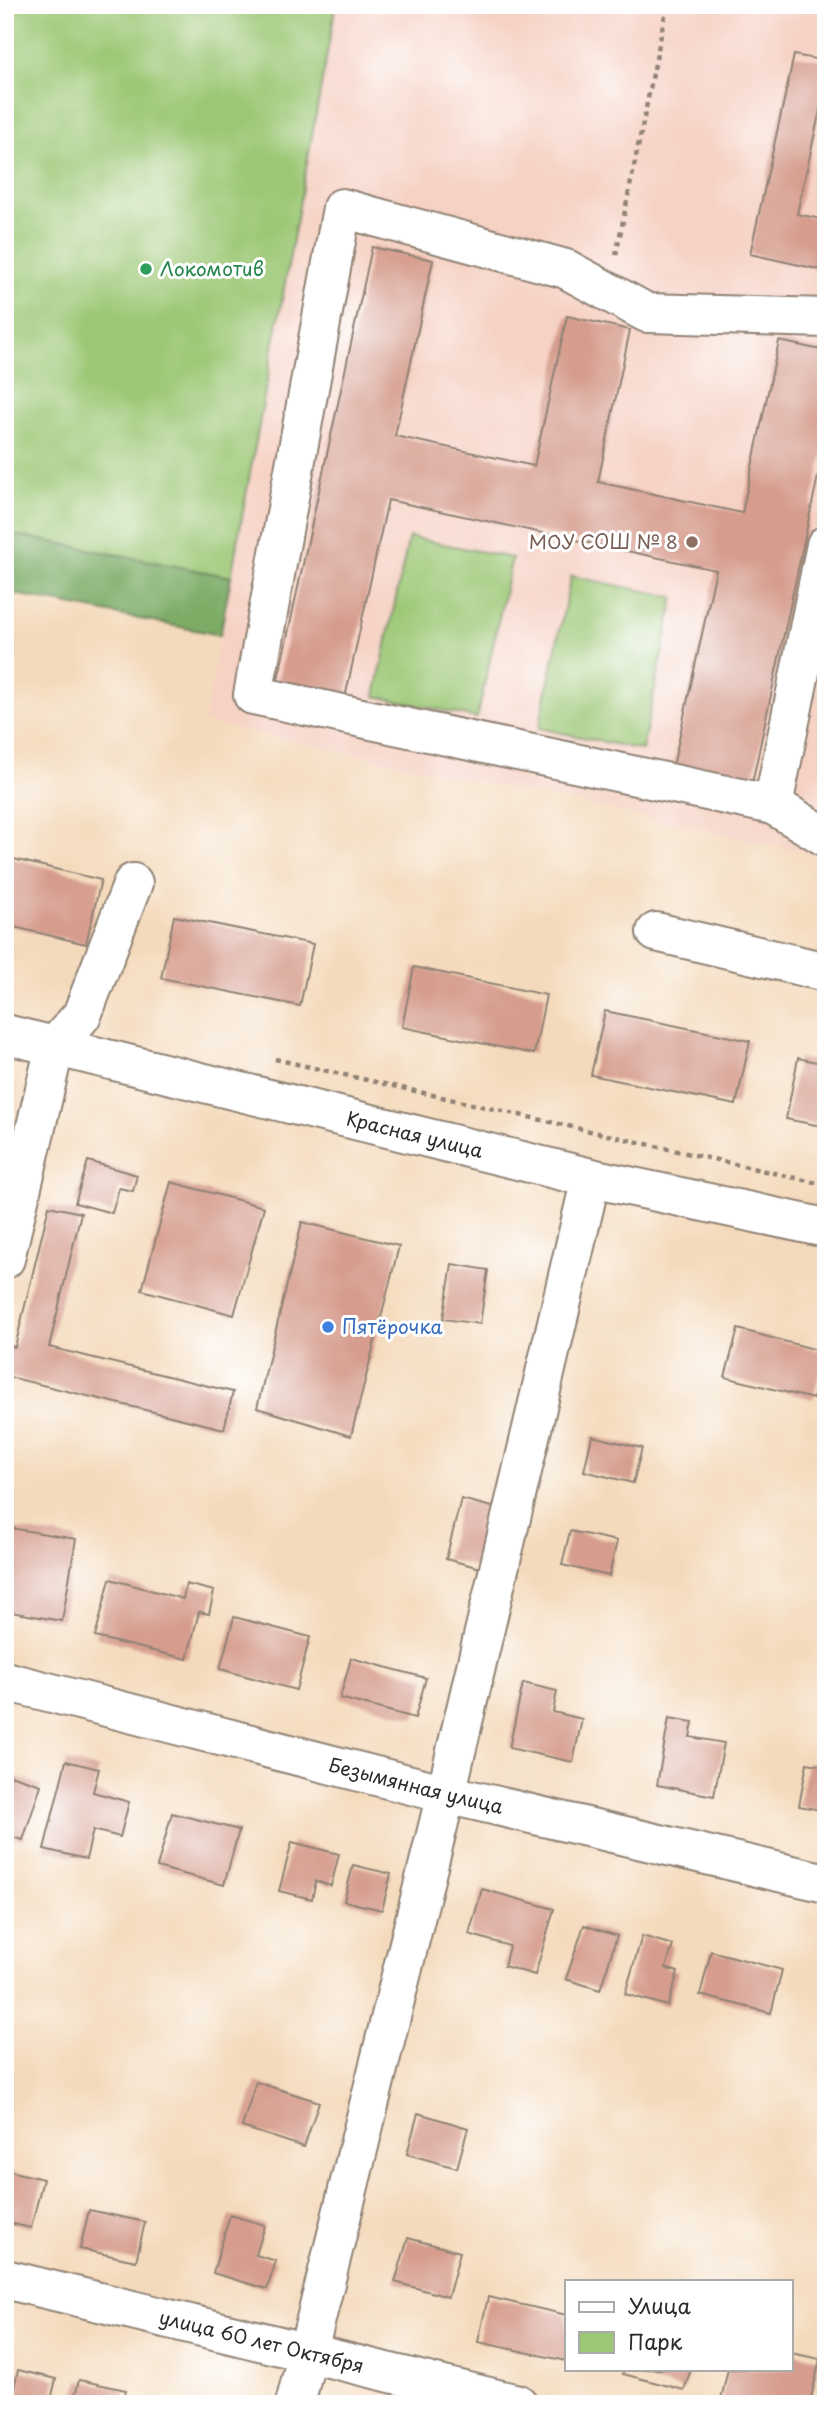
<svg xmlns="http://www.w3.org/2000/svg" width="831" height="2409" font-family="'Playpen Sans',sans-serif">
<rect width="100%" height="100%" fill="#fff"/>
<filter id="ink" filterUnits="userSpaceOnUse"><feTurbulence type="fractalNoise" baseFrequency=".0143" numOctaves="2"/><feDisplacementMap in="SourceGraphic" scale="14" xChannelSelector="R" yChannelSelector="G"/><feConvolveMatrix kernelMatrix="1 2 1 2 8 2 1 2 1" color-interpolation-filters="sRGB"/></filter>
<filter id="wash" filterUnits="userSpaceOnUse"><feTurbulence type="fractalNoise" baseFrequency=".00686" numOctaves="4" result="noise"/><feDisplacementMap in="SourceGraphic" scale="28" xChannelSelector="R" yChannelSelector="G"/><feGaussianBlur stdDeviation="1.57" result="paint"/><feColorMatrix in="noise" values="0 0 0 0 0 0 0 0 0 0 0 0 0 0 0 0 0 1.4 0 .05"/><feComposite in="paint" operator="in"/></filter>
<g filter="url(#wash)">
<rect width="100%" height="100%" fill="#f4dabc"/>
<path fill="#f6d2c4" d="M336 5H826L824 856 204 722Z"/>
<path fill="#9cc774" stroke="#647950" stroke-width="2" d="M5 5H336L231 577 5 533Z
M409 537 512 558 477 718 375 696Z
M571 576 674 597 642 750 539 728Z"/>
<path fill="#7dac66" stroke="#546c48" stroke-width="2" d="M5 533 231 577 220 635 5 592Z"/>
<g id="blocks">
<path fill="#d69d8e" d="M794 55 826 61V83L797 214 826 220V271L750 254Z
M372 247 433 260 395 436 534 466 567 316 630 330 598 482 742 513 779 341 826 351V439L751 788 672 771 716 570 388 500 345 698 277 684Z
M5 857 101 880 86 944 5 925Z
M174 916 313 944 300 1006 161 978Z
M414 967 546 995 534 1054 402 1027Z
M605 1011 750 1041 736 1105 591 1075Z
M798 1058 826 1064V1127L786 1119Z
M88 1161 137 1175 133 1191 119 1188 112 1213 75 1203Z
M171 1182 264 1207 234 1315 142 1290Z
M49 1206 81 1213 49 1347 233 1392 224 1429 5 1376V1345L15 1347Z
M302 1222 399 1246 351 1436 257 1408Z
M452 1264 488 1270 480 1324 443 1319Z
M738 1329 825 1352 813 1399 725 1377Z
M592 1436 642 1448 633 1483 584 1471Z
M461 1499 500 1509 484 1569 446 1559Z
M5 1527 76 1539 62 1621 5 1611Z
M570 1531 617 1541 609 1576 562 1565Z
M110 1579 183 1599 186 1584 214 1591 209 1614 199 1612 187 1659 95 1637Z
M234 1617 310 1637 296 1690 220 1669Z
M351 1658 426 1678 415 1718 340 1698Z
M523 1683 557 1691 553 1712 582 1719 573 1762 509 1748Z
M669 1718 693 1722 690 1737 724 1743 714 1796 657 1785Z
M66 1761 99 1769 93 1792 129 1802 120 1837 93 1830 86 1859 44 1849Z
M807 1763 826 1766V1818L820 1817 821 1810 799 1806Z
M10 1775 41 1785 23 1840 5 1835V1790Z
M172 1813 239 1830 224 1885 157 1867Z
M292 1842 339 1854 331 1886 316 1881 312 1899 279 1891Z
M353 1865 391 1874 382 1910 344 1901Z
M482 1889 554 1909 535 1975 504 1966 509 1946 469 1934Z
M584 1925 617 1936 600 1990 566 1979Z
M642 1936 673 1945 666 1968 678 1972 668 2006 625 1994Z
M711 1951 782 1970 771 2013 700 1995Z
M256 2082 319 2102 304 2147 242 2127Z
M418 2113 468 2128 457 2168 407 2154Z
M5 2170 43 2179 31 2228 5 2222Z
M89 2210 145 2222 136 2261 80 2249Z
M230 2215 265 2225 256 2255 276 2261 267 2289 213 2273Z
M408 2238 460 2252 448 2297 395 2282Z
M488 2297 567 2315V2361L478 2342Z
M791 2353 820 2359 810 2403 795 2400 794 2404H741L721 2399 728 2369H791Z
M624 2369H691L684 2390 623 2374Z
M18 2370 56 2379 50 2404H10Z
M79 2380 126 2390 123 2404H73Z"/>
</g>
</g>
<g filter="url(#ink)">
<use href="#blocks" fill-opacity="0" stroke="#908274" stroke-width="2"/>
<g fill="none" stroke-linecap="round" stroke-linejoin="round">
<g stroke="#908274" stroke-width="42">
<g id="minor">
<path d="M826 318 647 313 566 269 342 208 253 695 773 805 826 545"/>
<path d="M773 805 826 837"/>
<path d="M656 932 826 972"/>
<path id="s1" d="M5 1034 591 1178 826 1228"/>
<path d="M5 1259 55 1046 82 1015 133 883"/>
<path id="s2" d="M5 1681 446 1794 826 1883"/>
<path id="s3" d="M5 2279 518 2404"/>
<path d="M295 2404 446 1794 591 1178"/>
</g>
</g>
<path stroke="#908274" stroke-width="4.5" stroke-dasharray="5 5" stroke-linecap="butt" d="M616 255 667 5
M275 1059 826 1185"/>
<use href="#minor" stroke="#fff" stroke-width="38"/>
</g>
</g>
<circle fill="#2e9e5b" stroke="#fff" stroke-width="2.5" cx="146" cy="269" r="7"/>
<circle fill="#8d6e63" stroke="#fff" stroke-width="2.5" cx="692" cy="542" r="7"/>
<circle fill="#3f7fe0" stroke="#fff" stroke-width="2.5" cx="328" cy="1327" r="7"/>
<g text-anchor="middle" stroke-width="6" stroke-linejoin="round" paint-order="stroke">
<g font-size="19" fill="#27864d" stroke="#fff" text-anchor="start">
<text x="160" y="276">Локомотив</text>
</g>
<g font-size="19" fill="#785e54" stroke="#fff" text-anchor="end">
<text x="678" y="549">МОУ СОШ № 8</text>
</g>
<g font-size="19" fill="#2b2b2b" stroke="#fff">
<text dy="7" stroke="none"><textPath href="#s1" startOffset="422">Красная улица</textPath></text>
<text dy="7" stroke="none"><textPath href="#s2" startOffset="424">Безымянная улица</textPath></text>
<text dy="7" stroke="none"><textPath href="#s3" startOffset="264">улица 60 лет Октября</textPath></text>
</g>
<g font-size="19" fill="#366cbe" stroke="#fff" text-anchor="start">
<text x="342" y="1334">Пятёрочка</text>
</g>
</g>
<rect width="831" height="2409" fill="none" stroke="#fff" stroke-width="28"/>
<rect x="565" y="2280" width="228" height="91" fill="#ffffff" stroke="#aaaaaa" stroke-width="2"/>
<rect x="579" y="2302" width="35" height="10" fill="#ffffff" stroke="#aaaaaa" stroke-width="2"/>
<text x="628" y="2314" font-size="21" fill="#2b2b2b">Улица</text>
<rect x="579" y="2332" width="35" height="21" fill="#9cc774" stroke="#aaaaaa" stroke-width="2"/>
<text x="628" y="2350" font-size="21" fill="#2b2b2b">Парк</text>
</svg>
